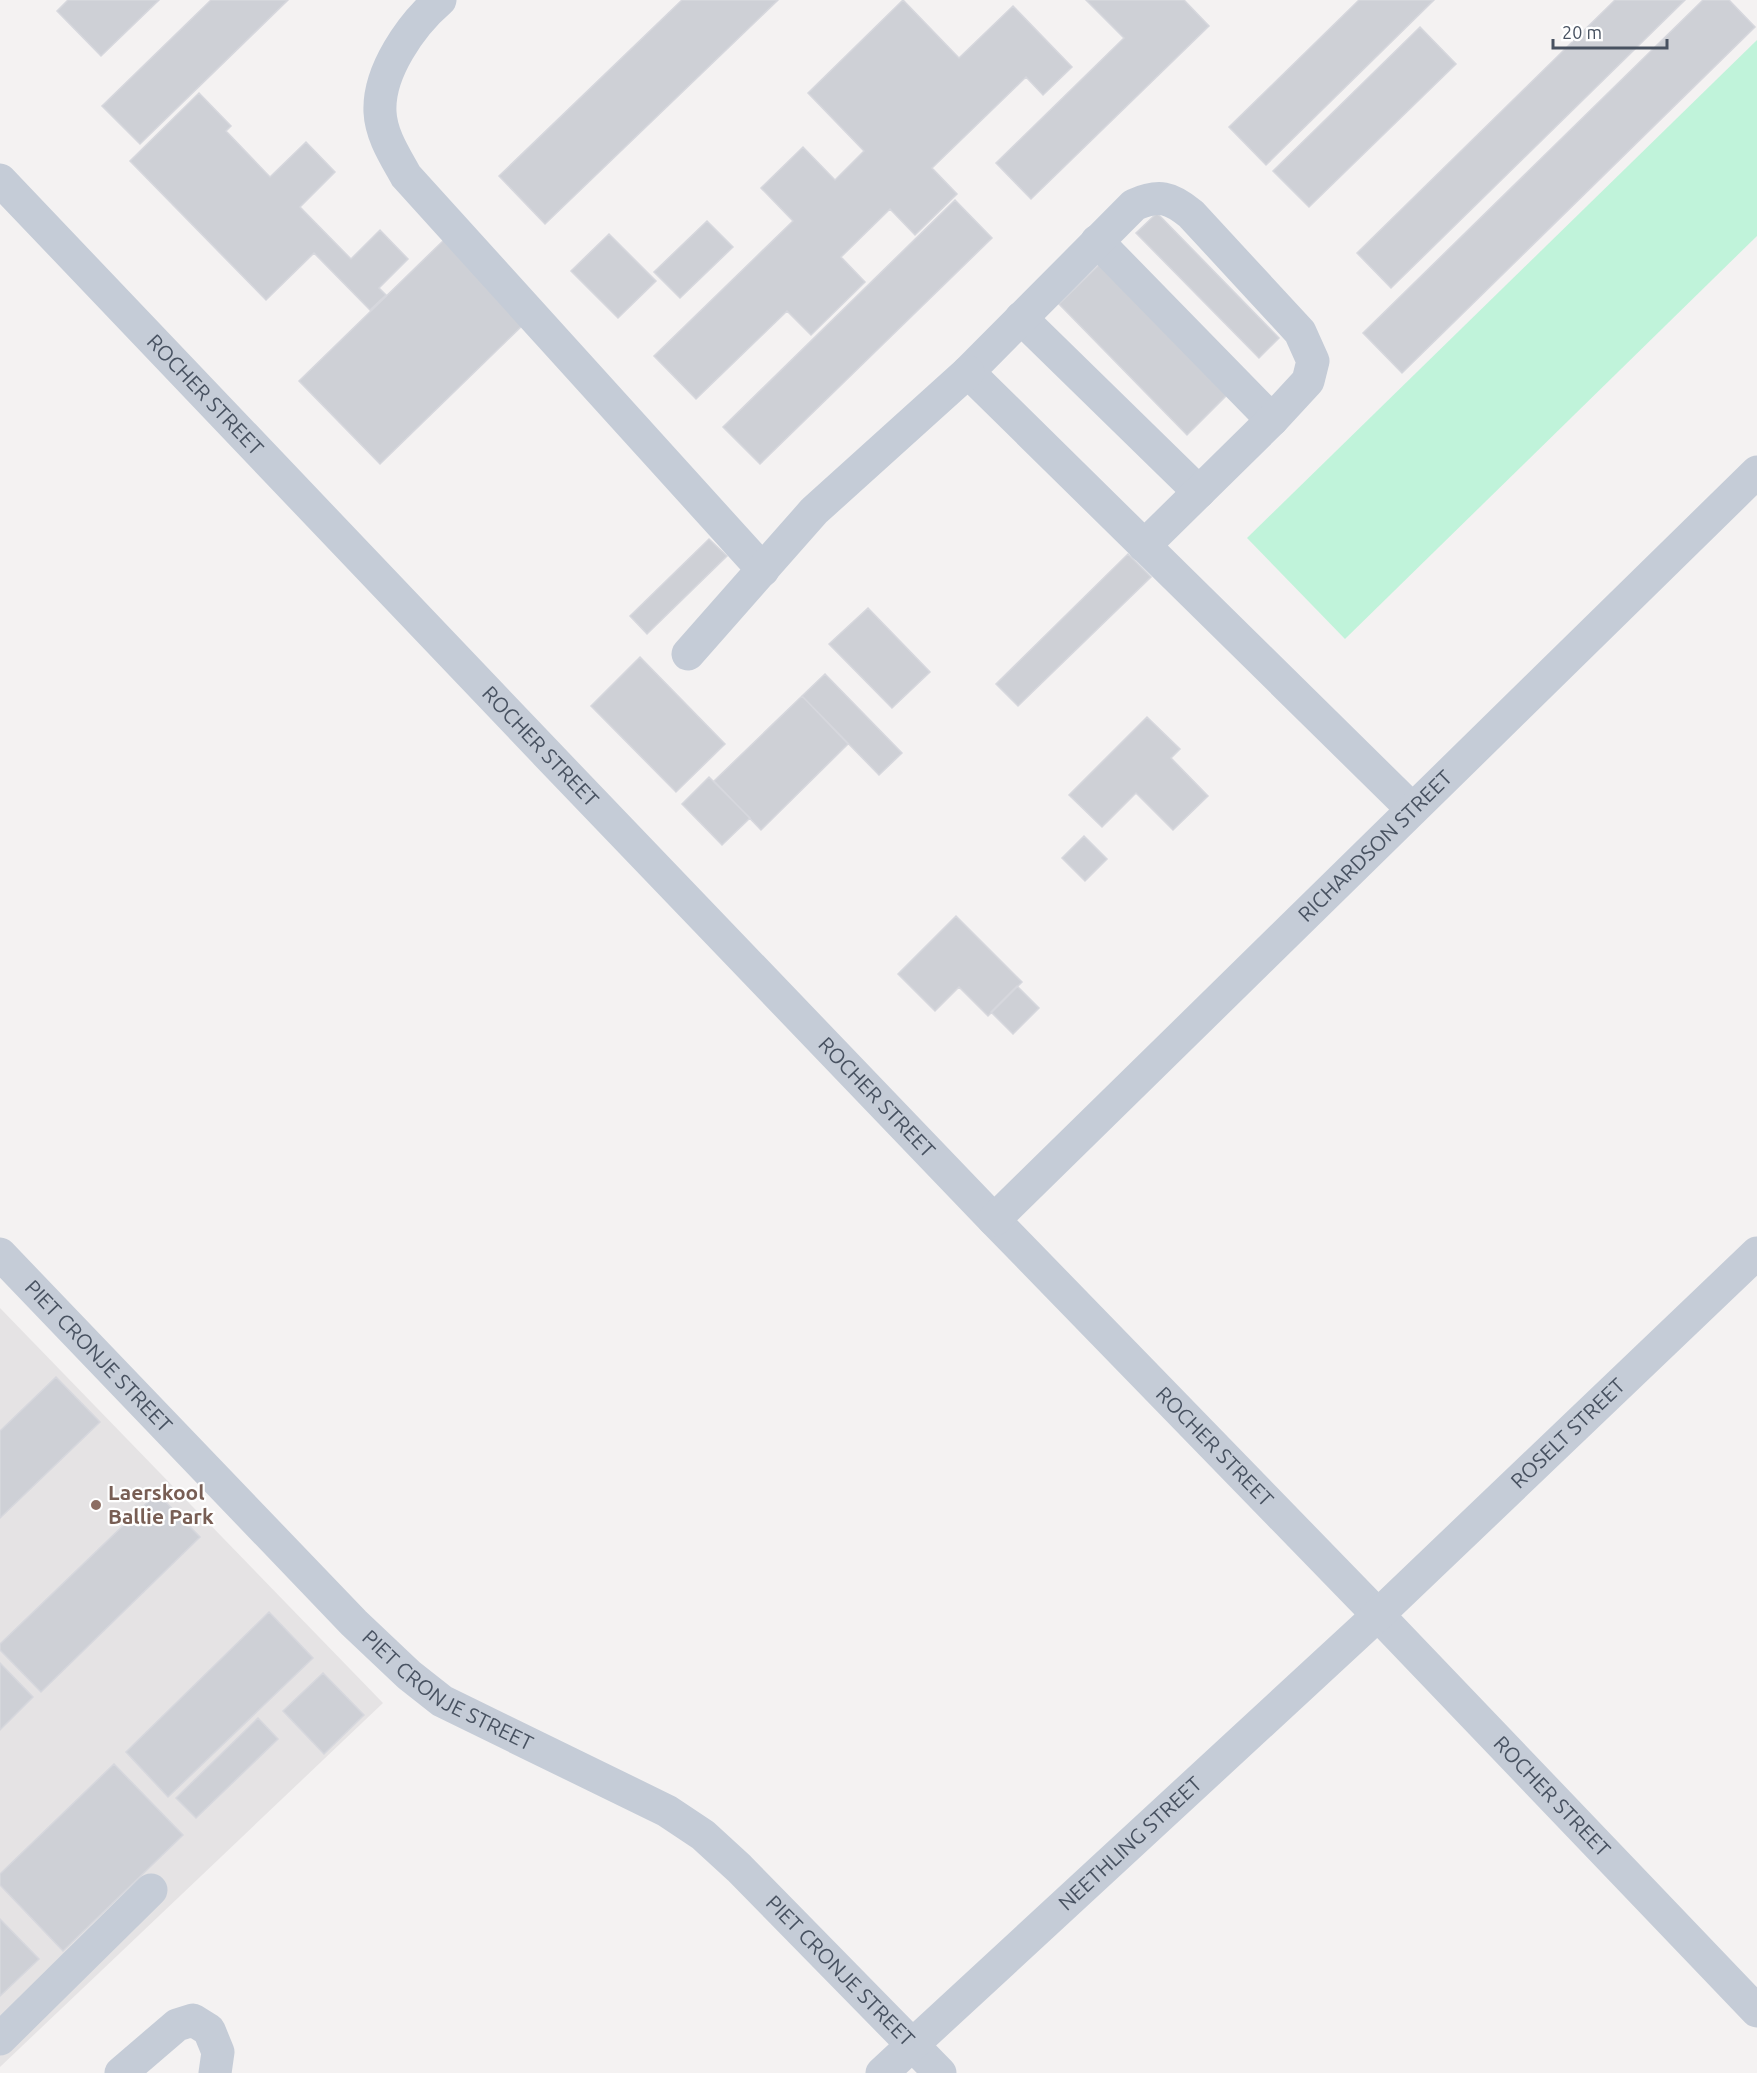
<svg xmlns="http://www.w3.org/2000/svg" width="1757" height="2073" font-family="Ubuntu,sans-serif">
<rect width="100%" height="100%" fill="#f4f2f2"/>
<path fill="#e5e3e4" d="M0 1308 383 1703 0 2067Z"/>
<path fill="#c0f3da" d="M1757 40V236L1345 639 1247 538Z"/>
<path fill="#ced0d6" stroke="#d6d7dd" stroke-width="1.5" d="M68 0H159L101 56 57 11Z
M211 0H288L140 144 102 106Z
M682 0H778L545 224 499 176Z
M903 0 959 58 1013 6 1072 67 1043 95 1026 77 932 168 957 194 915 235 890 209 841 257 865 282 811 335 787 311 696 399 654 356 793 221 761 188 803 147 835 180 864 151 808 93Z
M1086 0H1184L1209 26 1031 199 996 163 1124 38Z
M1359 0H1434L1266 165 1229 127Z
M1615 0H1685L1391 288 1357 253Z
M1703 0H1729L1755 27 1402 373 1363 333Z
M1420 27 1456 64 1309 207 1273 171Z
M199 93 231 126 226 131 270 177 306 142 335 172 300 207 351 259 380 230 408 259 379 288 386 295 370 310 314 253 266 300 130 161Z
M955 200 992 238 760 464 723 427Z
M1157 213 1279 338 1259 358 1136 233Z
M707 221 733 247 680 298 654 272Z
M609 234 656 281 618 318 571 271Z
M447 237 528 320 380 464 299 381Z
M1104 260 1232 390 1187 435 1059 304Z
M709 539 727 556 647 634 630 616Z
M1128 554 1151 577 1018 706 996 684Z
M868 608 930 672 892 708 829 644Z
M640 657 725 744 676 792 591 706Z
M825 674 902 753 879 775 802 696Z
M802 696 848 744 761 830 714 781Z
M1147 717 1180 749 1171 758 1208 796 1173 830 1136 793 1102 827 1069 795Z
M709 777 750 818 722 845 682 804Z
M1084 836 1107 859 1085 881 1062 858Z
M956 916 1022 982 988 1016 959 987 935 1011 898 974Z
M1017 986 1039 1008 1013 1034 991 1012Z
M56 1377 100 1422 0 1518V1431Z
M157 1493 200 1537 41 1692 0 1650V1644Z
M269 1612 313 1658 168 1797 126 1752Z
M0 1663 33 1697 0 1730Z
M323 1673 364 1715 324 1754 283 1711Z
M258 1718 278 1739 196 1818 176 1798Z
M114 1764 183 1835 63 1951 0 1885V1874Z
M0 1919 39 1959 0 1996Z"/>
<g fill="none" stroke-linecap="round" stroke-linejoin="round">
<g stroke="#c5ccd7" stroke-width="33">
<path d="M440 0C411 25 378 72 380 112 381 135 395 156 406 176L763 570"/>
<path id="s1" d="M0 180 547 754 994 1220 1378 1615 1757 2011"/>
<path d="M1097 241 1272 420"/>
<path d="M1021 318 1199 492"/>
<path d="M1144 546 1272 420 1308 381 1313 361 1300 332 1191 214C1170 197 1159 194 1134 205L968 372 1412 809"/>
<path d="M688 654 814 511 968 372"/>
<path id="s2" d="M994 1220 1757 472"/>
<path id="s3" d="M0 1254 354 1623 409 1675 442 1701 667 1811 703 1835 739 1868 940 2073"/>
<path d="M0 2039 151 1890"/>
<path d="M121 2073 177 2025 193 2020 209 2030 218 2052 215 2073"/>
<path id="s4" d="M882 2073 1378 1615 1757 1253"/>
</g>
</g>
<circle fill="#8d6e63" stroke="#fff" stroke-width="2" cx="96" cy="1505" r="6"/>
<g text-anchor="middle" stroke-width="4.5" stroke-linejoin="round" paint-order="stroke">
<g font-size="21" fill="#485261" stroke="#fff">
<text dy="7" stroke="none"><textPath href="#s1" startOffset="297">ROCHER STREET</textPath></text>
<text dy="7" stroke="none"><textPath href="#s1" startOffset="783">ROCHER STREET</textPath></text>
<text dy="7" stroke="none"><textPath href="#s2" startOffset="534">RICHARDSON STREET</textPath></text>
<text dy="7" stroke="none"><textPath href="#s1" startOffset="1269">ROCHER STREET</textPath></text>
<text dy="7" stroke="none"><textPath href="#s3" startOffset="142">PIET CRONJE STREET</textPath></text>
<text dy="7" stroke="none"><textPath href="#s4" startOffset="938">ROSELT STREET</textPath></text>
<text dy="7" stroke="none"><textPath href="#s1" startOffset="1755">ROCHER STREET</textPath></text>
<text dy="7" stroke="none"><textPath href="#s3" startOffset="628">PIET CRONJE STREET</textPath></text>
<text dy="7" stroke="none"><textPath href="#s1" startOffset="2241">ROCHER STREET</textPath></text>
<text dy="7" stroke="none"><textPath href="#s4" startOffset="338">NEETHLING STREET</textPath></text>
<text dy="7" stroke="none"><textPath href="#s3" startOffset="1116">PIET CRONJE STREET</textPath></text>
</g>
<g font-size="21" font-weight="bold" fill="#785e54" stroke="#fff" text-anchor="start">
<text x="108" y="1500">Laerskool<tspan x="108" dy="24">Ballie Park</tspan></text>
</g>
</g>
<path d="M1553 39v9h114v-9" fill="none" stroke="#485261" stroke-width="3"/>
<text x="1562" y="39" font-size="18" fill="#485261" stroke="#ffffff" stroke-width="4.5" paint-order="stroke">20 m</text>
</svg>
